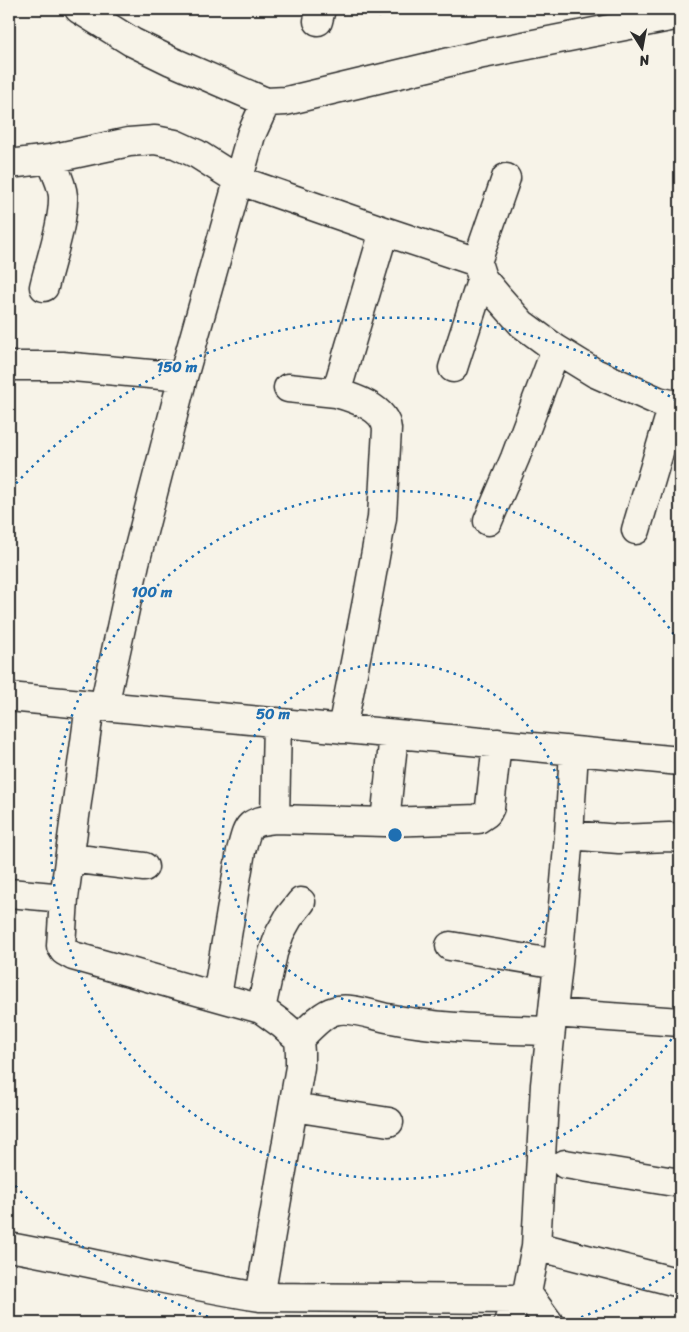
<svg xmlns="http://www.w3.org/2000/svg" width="689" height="1332" font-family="Sriracha,sans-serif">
<rect width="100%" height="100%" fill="#f7f3e8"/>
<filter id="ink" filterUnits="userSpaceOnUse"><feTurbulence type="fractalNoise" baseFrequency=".02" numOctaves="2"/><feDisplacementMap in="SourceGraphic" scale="10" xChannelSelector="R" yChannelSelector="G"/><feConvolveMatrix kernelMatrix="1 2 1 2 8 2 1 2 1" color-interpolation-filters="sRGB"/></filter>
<g filter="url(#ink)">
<path fill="#f0c0a0" stroke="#2b2b2b" d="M351 9H382L380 17Z"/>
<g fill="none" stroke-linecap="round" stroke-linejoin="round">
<g stroke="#2b2b2b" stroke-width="31">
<path id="minor" d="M79 9 132 42 171 61 266 102
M318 21 321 9
M9 164 50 159 129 142 155 140 175 144 197 154 238 180 384 231 477 262 482 278 498 297 522 324 556 349 595 373 658 401 680 406
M477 262 506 178
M44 287C50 261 64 222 63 196 62 183 55 171 50 159
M9 366H62L183 377
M453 368 482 278
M288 388 336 393
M488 521 515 458 556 349
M636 530 673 405
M9 697 680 761
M90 705 64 898 61 946 64 951 73 956 261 1009 283 1025 299 1039 300 1053V1067L260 1297 516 1299 527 1293 549 1323
M104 706 135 563 169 431 183 377 251 135 266 102 286 101 483 54 680 15
M277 722 275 819 385 822 478 819 487 813 490 807 497 743
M342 729 367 601 382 518 387 429C385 408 354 398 336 393L384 231
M385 822 394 734
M569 835 619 839 669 837 680 838
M70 858 144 867
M9 893 64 898
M450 946 558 964
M217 996 241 851C248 825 247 822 275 819
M261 1009 273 953 280 933 289 917 301 902
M553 1013 680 1022
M299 1039C308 1030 322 1014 334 1011 349 1006 372 1015 387 1018 440 1029 495 1029 550 1031
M293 1107 389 1122
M565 1164 680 1183
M536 1246 680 1283
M9 1247C93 1262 176 1284 260 1297
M527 1293 536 1246 545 1085 558 964 569 835 574 751
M508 1323 516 1299"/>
</g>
<use href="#minor" stroke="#f7f3e8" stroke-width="28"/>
</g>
</g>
<g fill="none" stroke="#1f6fb2" stroke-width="2.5" stroke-dasharray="2.5 5">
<circle cx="395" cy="835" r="172"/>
<path d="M680 1027A344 344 0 1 1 680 643"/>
<path d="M677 1269A517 517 0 0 1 568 1322M222 1322A517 517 0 0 1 11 1181M11 489A517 517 0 0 1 677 401"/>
</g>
<circle cx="395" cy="835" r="8" fill="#1f6fb2" stroke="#f7f3e8" stroke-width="2.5"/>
<g font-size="15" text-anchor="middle" font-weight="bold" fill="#1f6fb2" stroke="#f7f3e8" stroke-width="4" stroke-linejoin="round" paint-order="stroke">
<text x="177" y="372">150 m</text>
<text x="152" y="597">100 m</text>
<text x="273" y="719">50 m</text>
</g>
<rect width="689" height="1332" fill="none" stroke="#f7f3e8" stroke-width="30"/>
<rect x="15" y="15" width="659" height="1302" fill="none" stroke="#2b2b2b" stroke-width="2" filter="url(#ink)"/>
<g transform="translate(642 48) rotate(169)" stroke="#f7f3e8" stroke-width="4" paint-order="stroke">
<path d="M0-4L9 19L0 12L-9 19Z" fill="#2b2b2b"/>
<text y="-8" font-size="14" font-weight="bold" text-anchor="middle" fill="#2b2b2b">N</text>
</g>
</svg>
